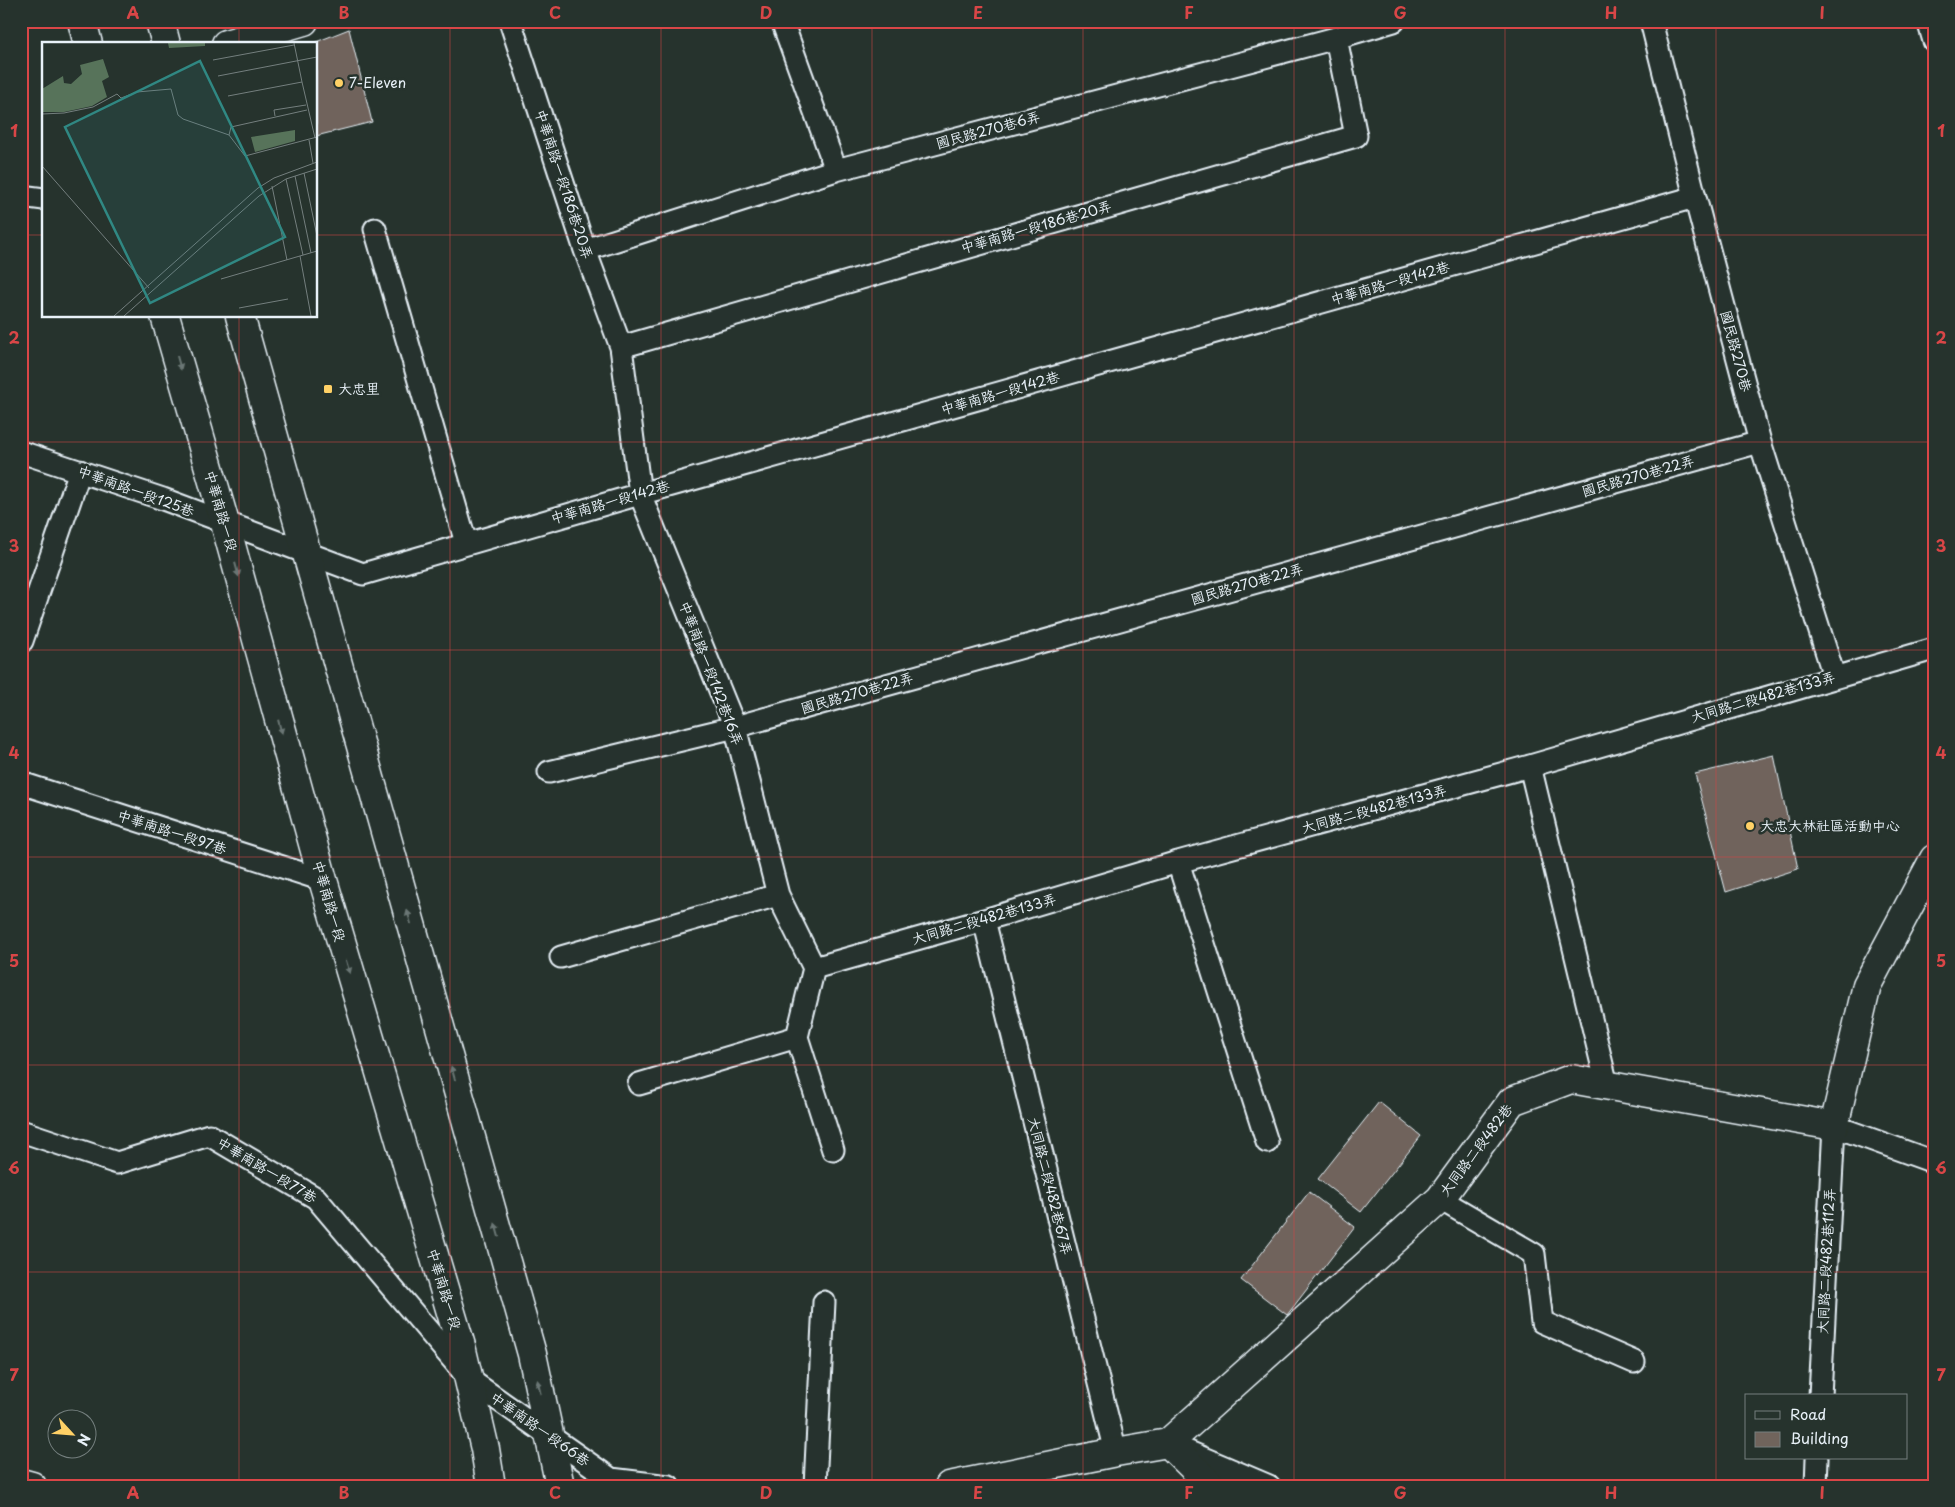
<svg xmlns="http://www.w3.org/2000/svg" width="1955" height="1507" font-family="'Playpen Sans','LXGW WenKai TC',sans-serif">
<rect width="100%" height="100%" fill="#26332d"/>
<filter id="ink" filterUnits="userSpaceOnUse"><feTurbulence type="fractalNoise" baseFrequency=".02" numOctaves="2"/><feDisplacementMap in="SourceGraphic" scale="10" xChannelSelector="R" yChannelSelector="G"/><feConvolveMatrix kernelMatrix="1 2 1 2 8 2 1 2 1" color-interpolation-filters="sRGB"/></filter>
<g filter="url(#ink)">
<path fill="#70645c" stroke="#e8f1f8" d="M349 29 372 122 316 136V44H311Z
M1774 755 1798 869 1726 892 1695 774Z
M1379 1102 1421 1136 1361 1212 1318 1179Z
M1309 1192 1355 1227 1287 1315 1241 1280Z"/>
<g fill="none" stroke-linecap="round" stroke-linejoin="round">
<g stroke="#e8f1f8" stroke-width="25">
<path id="service" d="M510 21 585 250 621 347 640 494 735 727 778 895 814 968
M782 21 836 170
M1651 21 1695 197 1760 442 1834 676
M1928 21 1934 41
M21 196 44 199
M375 229 466 543
M585 250 836 170 1336 38 1394 21
M621 347 1356 136 1336 38
M21 452 163 499 363 574 640 494 1695 197
M22 641 80 471
M1530 766 1607 1085
M549 772 735 727 1760 442
M21 783 323 880
M1178 862 1267 1142
M984 920 1116 1452
M561 957 778 895
M814 968 984 920 1178 862 1530 766 1934 649
M797 1037 833 1150
M639 1084 797 1037 814 968
M21 1131 117 1163 209 1135 316 1198 470 1380 611 1479 669 1486
M1440 1199 1534 1254 1542 1322 1634 1362
M1820 1396 1834 1126 1934 1162
M1177 1447 1269 1486
M815 1486 824 1302
M1816 1486 1817 1458"/>
</g>
<g stroke="#e8f1f8" stroke-width="31">
<path id="minor" d="M226 44 304 21
M1168 1443 1212 1486
M21 1483 32 1486
M949 1486 1116 1452 1168 1443 1440 1199 1512 1101 1571 1079 1834 1126 1867 985 1934 859"/>
</g>
<g stroke="#e8f1f8" stroke-width="31">
<path id="tertiary" d="M82 21 88 44
M160 21 166 44
M165 316 225 523 323 880 461 1346 485 1449 491 1486
M240 316 532 1354 560 1486"/>
</g>
<use href="#service" stroke="#26332d" stroke-width="21"/>
<use href="#minor" stroke="#26332d" stroke-width="28"/>
<use href="#tertiary" stroke="#26332d" stroke-width="28"/>
</g>
<defs><path id="oneway-solid" d="M-6-.8H1V-3.2L6.5 0L1 3.2V.8H-6Z" transform="scale(1.25)"/></defs>
<g fill="#6a7674">
<use href="#oneway-solid" transform="translate(179 363) rotate(74)"/>
<use href="#oneway-solid" transform="translate(237 570) rotate(75)"/>
<use href="#oneway-solid" transform="translate(280 727) rotate(75)"/>
<use href="#oneway-solid" transform="translate(409 917) rotate(-106)"/>
<use href="#oneway-solid" transform="translate(348 967) rotate(73)"/>
<use href="#oneway-solid" transform="translate(453 1073) rotate(-106)"/>
<use href="#oneway-solid" transform="translate(497 1230) rotate(-106)"/>
<use href="#oneway-solid" transform="translate(539 1387) rotate(-103)"/>
</g>
</g>
<path fill="none" stroke="#d94647" stroke-width="1" stroke-opacity="0.55" d="M239 21V44M450 21V1486M661 21V1486M872 21V1486M1083 21V1486M1294 21V1486M1505 21V1486M1716 21V1486M21 235H44M316 235H1934M239 316V1486M21 442H1934M21 650H1934M21 857H1934M21 1065H1934M21 1272H1934"/>
<g fill="#ffd166" stroke="#26332d" stroke-width="2">
<circle cx="339" cy="83" r="5"/>
<rect x="323" y="384" width="10" height="10" rx="2.5"/>
<circle cx="1750" cy="826" r="5"/>
</g>
<g text-anchor="middle" stroke-width="5" stroke-linejoin="round" paint-order="stroke">
<g font-size="14" fill="#e8f1f8" stroke="#26332d" text-anchor="start">
<text x="349" y="88">7-Eleven</text>
<text x="338" y="394">大忠里</text>
<text x="1760" y="831">大忠大林社區活動中心</text>
</g>
<g font-size="14" fill="#e8f1f8" stroke="#26332d">
<text transform="translate(988 130) rotate(-15)" y="5">國民路270巷6弄</text>
<text transform="translate(564 184) rotate(72)" y="5">中華南路一段186巷20弄</text>
<text transform="translate(1036 227) rotate(-16)" y="5">中華南路一段186巷20弄</text>
<text transform="translate(1390 283) rotate(-16)" y="5">中華南路一段142巷</text>
<text transform="translate(1736 351) rotate(75)" y="5">國民路270巷</text>
<text transform="translate(1000 393) rotate(-16)" y="5">中華南路一段142巷</text>
<text transform="translate(1638 476) rotate(-16)" y="5">國民路270巷22弄</text>
<text transform="translate(136 491) rotate(20)" y="5">中華南路一段125巷</text>
<text transform="translate(610 502) rotate(-16)" y="5">中華南路一段142巷</text>
<text transform="translate(221 511) rotate(74)" y="5">中華南路一段</text>
<text transform="translate(1247 584) rotate(-16)" y="5">國民路270巷22弄</text>
<text transform="translate(711 673) rotate(69)" y="5">中華南路一段142巷16弄</text>
<text transform="translate(857 693) rotate(-16)" y="5">國民路270巷22弄</text>
<text transform="translate(1763 697) rotate(-16)" y="5">大同路二段482巷133弄</text>
<text transform="translate(1374 809) rotate(-15)" y="5">大同路二段482巷133弄</text>
<text transform="translate(172 832) rotate(18)" y="5">中華南路一段97巷</text>
<text transform="translate(329 901) rotate(74)" y="5">中華南路一段</text>
<text transform="translate(984 919) rotate(-16)" y="5">大同路二段482巷133弄</text>
<text transform="translate(1476 1150) rotate(-53)" y="5">大同路二段482巷</text>
<text transform="translate(267 1170) rotate(31)" y="5">中華南路一段77巷</text>
<text transform="translate(1050 1186) rotate(76)" y="5">大同路二段482巷67弄</text>
<text transform="translate(1826 1261) rotate(-87)" y="5">大同路二段482巷112弄</text>
<text transform="translate(444 1289) rotate(73)" y="5">中華南路一段</text>
<text transform="translate(540 1429) rotate(35)" y="5">中華南路一段66巷</text>
</g>
</g>
<g transform="translate(42 42)">
<rect width="275" height="275" fill="#26332d"/>
<path d="M126 1H163V4L127 6ZM61 17 67 35 60 39 65 55 50 64 22 70H0V47L21 34 22 41 29 42 40 32 38 23ZM253 88V99L213 110 209 95Z" fill="#57735a"/>
<path fill="none" stroke="#747f7e" stroke-width="1" d="M171 18 252 3M176 34 275 15M260 40 273 96M186 54 260 40 252 1M0 72 22 71 51 65 75 52 79 56 95 50 129 47 136 73 141 77 187 93 203 114 275 95M233 74 232 68 264 63M187 93 189 85 265 68M267 98 271 121M0 124 107 246M262 131 275 194M253 134 269 211M244 137 261 213M230 144 245 218M258 214 269 274M179 237 275 209M197 266 246 257M72 274 216 146 232 136 275 120M82 274 217 154 244 137 275 127"/>
<path fill="#308883" fill-opacity="0.15" stroke="#308883" stroke-width="2.5" d="M158 19 243 195 108 261 23 85Z"/>
<rect width="275" height="275" fill="none" stroke="#e8f1f8" stroke-width="2.5"/>
</g>
<rect width="1955" height="1507" fill="none" stroke="#26332d" stroke-width="55"/>
<rect x="1745" y="1394" width="162" height="65" fill="#26332d" stroke="#747f7e"/>
<rect x="1755" y="1411" width="25" height="8" fill="#26332d" stroke="#747f7e"/>
<text x="1790" y="1420" font-size="15" fill="#e8f1f8">Road</text>
<rect x="1755" y="1432" width="25" height="15" fill="#70645c" stroke="#747f7e"/>
<text x="1790" y="1444" font-size="15" fill="#e8f1f8">Building</text>
<g transform="translate(72 1434) rotate(116)"><circle r="24" fill="#26332d" stroke="#747f7e"/>
<path d="M0-4L9 19L0 12L-9 19Z" fill="#ffd166"/>
<text y="-8" font-size="14" font-weight="bold" text-anchor="middle" fill="#e8f1f8">N</text>
</g>
<rect x="28" y="28" width="1900" height="1452" fill="none" stroke="#d94647" stroke-width="2"/>
<g font-size="16" text-anchor="middle" font-weight="bold" fill="#d94647">
<text x="133" y="19">A</text>
<text x="344" y="19">B</text>
<text x="555" y="19">C</text>
<text x="766" y="19">D</text>
<text x="978" y="19">E</text>
<text x="1189" y="19">F</text>
<text x="1400" y="19">G</text>
<text x="1611" y="19">H</text>
<text x="1822" y="19">I</text>
<text x="14" y="137">1</text>
<text x="1941" y="137">1</text>
<text x="14" y="344">2</text>
<text x="1941" y="344">2</text>
<text x="14" y="552">3</text>
<text x="1941" y="552">3</text>
<text x="14" y="759">4</text>
<text x="1941" y="759">4</text>
<text x="14" y="967">5</text>
<text x="1941" y="967">5</text>
<text x="14" y="1174">6</text>
<text x="1941" y="1174">6</text>
<text x="14" y="1381">7</text>
<text x="1941" y="1381">7</text>
<text x="133" y="1499">A</text>
<text x="344" y="1499">B</text>
<text x="555" y="1499">C</text>
<text x="766" y="1499">D</text>
<text x="978" y="1499">E</text>
<text x="1189" y="1499">F</text>
<text x="1400" y="1499">G</text>
<text x="1611" y="1499">H</text>
<text x="1822" y="1499">I</text>
</g>
</svg>
